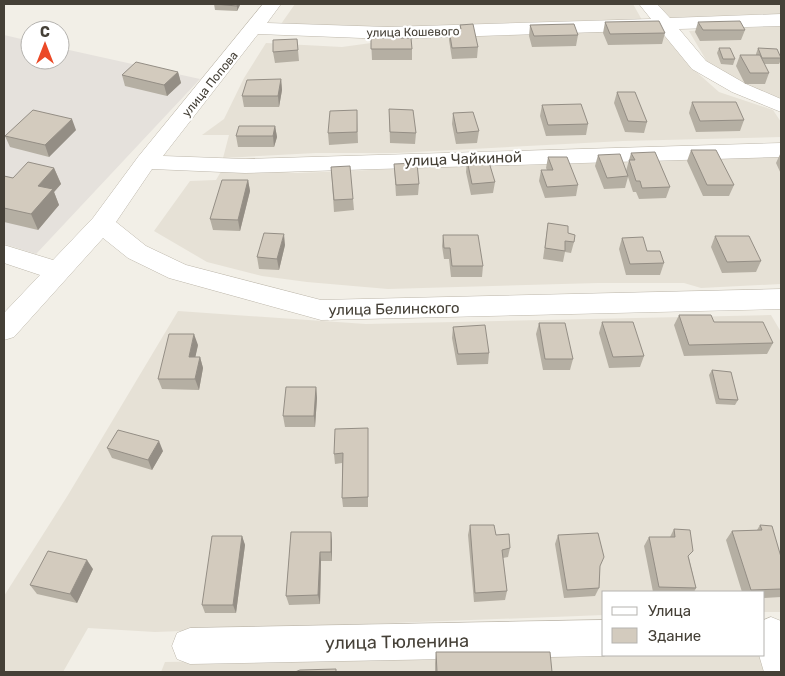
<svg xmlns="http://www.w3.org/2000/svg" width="785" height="676" font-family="Rubik,sans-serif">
<rect width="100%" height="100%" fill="#f2efe7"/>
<path fill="#e6e1d6" d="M295 4H633L642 20 372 29 281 24Z
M657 4H781V17L674 22Z
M781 26V99L741 84 709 65 689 31Z
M594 29 668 33 692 68 719 92 773 110 781 122V137L623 141 396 153H316L223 158 229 135H202L224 119 244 78 266 43 342 47 429 35Z
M781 153V284L701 288 684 283H598L388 289 307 282 262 276 207 262 154 231 190 181 216 180 223 168 298 173Z
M178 311 366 324 771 315 781 332V612H764V592H604V615L155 632 88 628 63 672H4V596L68 495Z
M781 654V672H161L165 662 604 655Z"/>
<path fill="#e5e1dc" d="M4 35 30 41V60H60V48L200 79 36 254 4 244Z"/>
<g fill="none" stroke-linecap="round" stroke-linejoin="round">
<g stroke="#bdb7ab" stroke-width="1">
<path id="minor" d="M263 4H281L267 23 388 27 651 19 639 4H657L670 18 781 14V26L679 29 706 61 746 84 781 99V112L732 92 692 69 660 30 388 39 258 34 163 156 245 159 781 143V157L245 173 152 169 116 222 146 246 186 265 321 300 781 289V309L321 320 169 278 128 258 103 238 14 337 4 340V313L40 275 4 263V245L53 260 93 218 138 157Z
M771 617 781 621V672H764L759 655H764V620Z
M604 620V655H607L604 656 190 664 177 659 172 646 177 633 190 628Z"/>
</g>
<use href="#minor" fill="#fff" fill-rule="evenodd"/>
</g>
<path fill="#b5afa3" d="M214 4 240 5 237 11 215 10Z
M605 22 665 33 662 44 608 45 603 33Z
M698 22 745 30 741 40 700 41 695 32Z
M460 25 478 47 477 58 452 59 449 40V29H460Z
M530 25 578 35 576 46 532 47 529 36Z
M371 38 412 49V60H372Z
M297 39 299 61 275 63 273 52Z
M719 48 735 59 733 65 721 64 717 53Z
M758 48 781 58V60L779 64H764L769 73 765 84H745L736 66 740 55H756V54Z
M178 72 181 83 167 96 125 86 122 75Z
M281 79 282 90 279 107H244L242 96Z
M617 92 647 122 644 133 625 132 614 103Z
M692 102 744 120 740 131 696 132 689 113Z
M542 105 588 124 586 135 546 136 540 116Z
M389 109 416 133 415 144 390 143Z
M357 110 358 143 329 145 328 133Z
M453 113 479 131 477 143 456 144 452 124Z
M275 126 277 137 274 147H238L236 136Z
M76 130 49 157 10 147 5 136Z
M691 150 734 185 729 196H703L687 161Z
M781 152V174L776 163Z
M631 153 670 187 666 198 639 199 636 192H633L628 177 625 188 604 189 595 166 598 155 626 171Z
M548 157 578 185 576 196 545 198 539 181 541 170H547L546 168Z
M467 160 495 182 493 193 471 195 466 172Z
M394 164 419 184 418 195 396 196Z
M331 167 353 199 354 210 334 212Z
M54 168 61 184 54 192 59 205 38 230 4 222V176L13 178Z
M248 180 250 191 240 231 213 230 210 219Z
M548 223 568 233 574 242 571 253 565 252 563 262 543 259Z
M443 235 483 266 482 277H451L449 259H444L442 246Z
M715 236 761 261 756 272 722 273 711 247Z
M622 238 647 251 664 263 660 275H626L619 249Z
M285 245 279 270 259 269 257 257Z
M679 315 714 322 773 343 767 354 684 356 674 325Z
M602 322 644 356 640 367 609 368 599 333Z
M539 323 573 359 570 370H543L536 334Z
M453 327 489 353 488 364 457 365 452 338Z
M198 345 195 357H200L203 368 199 390 162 389 158 379Z
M712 370 738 400 735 405 716 404 709 375Z
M316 387 317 398 315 427H285L283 416Z
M368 428V507H343L342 498V463L335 464 334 454Z
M107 448 163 451 152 470 112 458Z
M470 525 496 535 510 548 508 557 503 558 507 591 505 600 474 602 468 535Z
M760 525 781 557V597L764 598V592H742L726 540 732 531 757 530Z
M674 529 689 558 696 588 694 592H653L644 546 649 537H670Z
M291 532 332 541V561H321L320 604 289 605 286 596Z
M558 535 600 566 599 588 595 596 564 598 555 544Z
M242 536 245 545 236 613H205L202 605Z
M93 569 77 603 37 594 30 585Z
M436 652 552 672H435V663Z"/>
<path fill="#948e85" d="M237 4H240V5L237 11Z
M178 72 181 83 167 96 164 85Z
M281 79 282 90 279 107 278 96Z
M72 119 76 130 49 157 45 145Z
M275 126 277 137 274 147 273 136Z
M54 168 61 184 54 192 59 205 38 230 31 214 38 186Z
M248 180 250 191 240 231 238 220Z
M284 234 285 245 279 270 277 259Z
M194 334 198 345 193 368 189 357Z
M200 357 203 368 199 390 195 379Z
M316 387 317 398 315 427 314 416Z
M159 441 163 451 152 470 148 460Z
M331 532 332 541V561L331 552Z
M242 536 245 545 236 613 233 605Z
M320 552 321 561 320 604 318 595Z
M87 560 93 569 77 603 70 594Z"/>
<path fill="#d3cbbe" stroke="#948e85" d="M214 4H237V6Z
M659 21 665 33 610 34 605 22Z
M740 21 745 30H703L698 22Z
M473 24 478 47 452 48 449 29H461L460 25Z
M574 24 578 35 534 36 530 25Z
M371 38H411L412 49H371Z
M297 39 298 50 273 52V40Z
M719 48H730L735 59H723Z
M758 48 777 49 781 58H762Z
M740 55H760L769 73H750Z
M136 62 178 72 164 85 122 75Z
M281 79 278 96H242L247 80Z
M617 92H635L647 122 628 121Z
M692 102H736L744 120 700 121Z
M581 104 588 124 548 125 542 105Z
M389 109 413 110 416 133 390 132Z
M33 110 72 119 45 145 5 136Z
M357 110V132L328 133 330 111Z
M473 112 479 131 457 133 453 113Z
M239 126H275L273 136H236Z
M691 150H716L734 185H707Z
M655 152 670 187 642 188 640 181H636L629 160H635L631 153Z
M620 154 628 176 607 178 598 155Z
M548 157H567L578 185 547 187 541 170H553Z
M488 159 495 182 472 184 467 160Z
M28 162 54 168 38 186 53 189 31 214 4 208V176L13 178Z
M417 163 419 184 396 185 394 164Z
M350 166 353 199 334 200 331 167Z
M222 180H248L238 220 210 219Z
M548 223 568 226V233L575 235 574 242 565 241V251L545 248Z
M264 233 284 234 277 259 257 257Z
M443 235H478L483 266H452L450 248H444Z
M715 236H749L761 261 727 262Z
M643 237 647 251H660L664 263 630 264 622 238Z
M679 315H711L714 322H763L773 343 689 345Z
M602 322H633L644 356 613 357Z
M539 323H565L573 359H545Z
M485 325 489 353 458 354 453 327Z
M169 334H194L189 357H200L195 379H158Z
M712 370 731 372 738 400 719 399Z
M286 387H316L314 416H283Z
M368 428V497L342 498 343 453 334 454 335 429Z
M118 430 159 441 148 460 107 448Z
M470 525H494L496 535 509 534 510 548 502 550 507 591 475 593Z
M760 525 772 526 781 557V589L751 590 732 531 762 530Z
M674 529 690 530 693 551 688 556 696 588 659 587 649 537H675Z
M291 532H331V552H320L318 595 286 596Z
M598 533 604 557 600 566 599 588 567 590 558 535Z
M212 536H242L233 605H202Z
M48 551 87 560 70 594 30 585Z
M436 652H550L552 672H437Z
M336 669V672H295L300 670Z"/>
<g text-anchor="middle" stroke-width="4.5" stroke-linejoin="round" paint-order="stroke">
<g font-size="12" fill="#454037" stroke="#fff">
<text transform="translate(413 32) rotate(-1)" y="4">улица Кошевого</text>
<text transform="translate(210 84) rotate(-51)" y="4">улица Попова</text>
</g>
<g font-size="15" fill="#454037" stroke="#fff">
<text transform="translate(463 159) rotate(-2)" y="5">улица Чайкиной</text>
<text transform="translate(394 309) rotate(-1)" y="5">улица Белинского</text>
</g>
<g font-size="18" fill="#454037" stroke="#fff">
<text transform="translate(397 642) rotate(-1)" y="6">улица Тюленина</text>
</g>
</g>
<rect width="785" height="676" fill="none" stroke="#454037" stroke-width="10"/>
<rect x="602" y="591" width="162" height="65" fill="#ffffff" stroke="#b5b3af"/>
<rect x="612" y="607" width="25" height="8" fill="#ffffff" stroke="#b5b3af"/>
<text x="648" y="616" font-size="15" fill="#454037">Улица</text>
<rect x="612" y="628" width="25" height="15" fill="#d3cbbe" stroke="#b5b3af"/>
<text x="648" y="641" font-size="15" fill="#454037">Здание</text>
<g transform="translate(45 45)"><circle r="24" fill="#ffffff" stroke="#b5b3af"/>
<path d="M0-4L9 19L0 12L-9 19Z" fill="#eb4926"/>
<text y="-8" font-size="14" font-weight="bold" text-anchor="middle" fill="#454037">С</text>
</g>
</svg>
